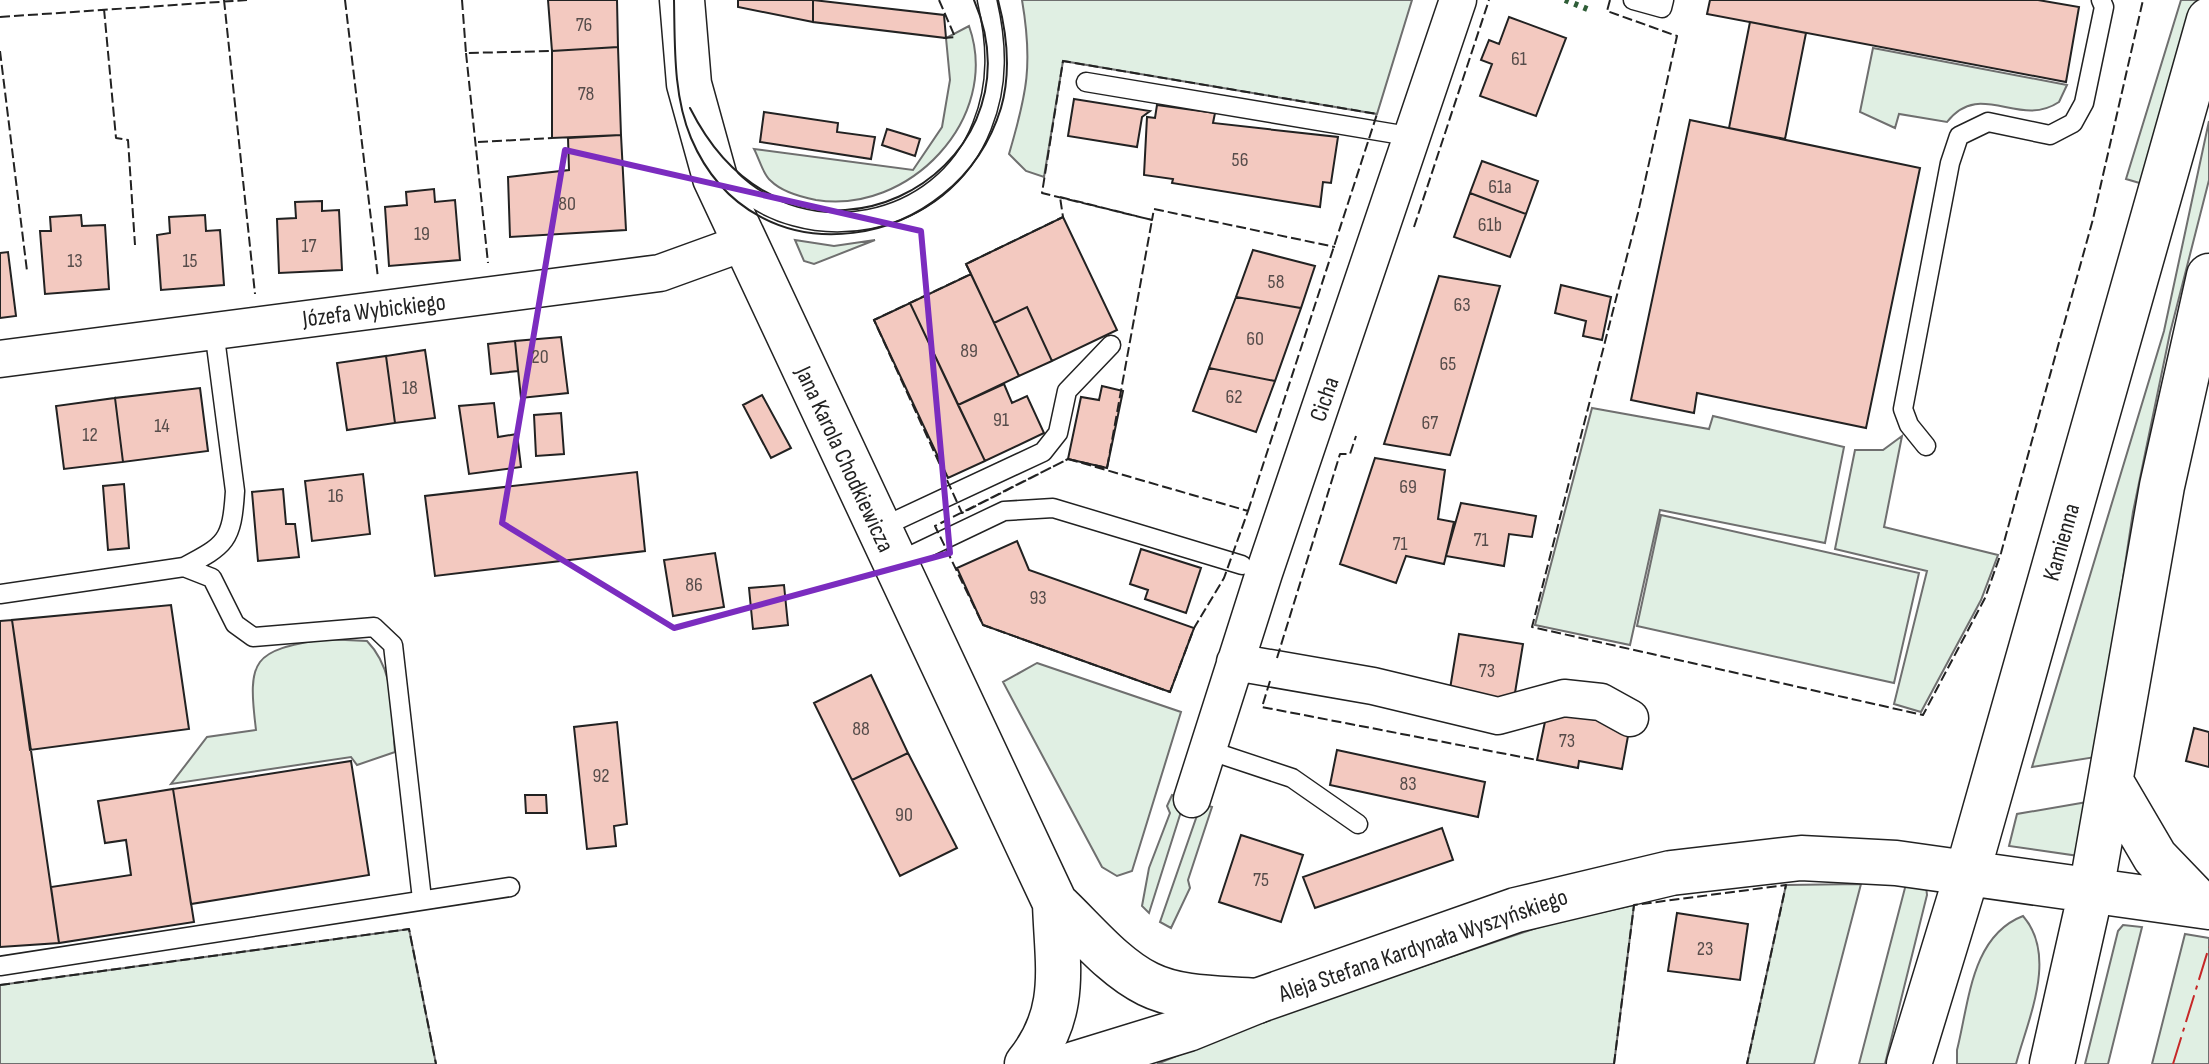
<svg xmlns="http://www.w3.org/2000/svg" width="2209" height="1064" font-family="'Sofia Sans Condensed',sans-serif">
<rect width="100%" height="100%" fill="#fff"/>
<path fill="#e0efe3" stroke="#6f6f6f" stroke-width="2" d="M1022 0H1412L1377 114 1063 61 1044 177 1026 171 1009 154C1027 93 1033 64 1022 0Z
M2181 0H2198L2143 184 2126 179Z
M969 26C1002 119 908 215 816 200 801 197 782 192 771 181 763 175 759 158 754 149L913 170 942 127 950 80 946 38Z
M1873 48 2067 85 2059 102C2019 129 1980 79 1947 122L1899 114 1895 128 1860 112Z
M2209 121V180L2170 333 2133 512 2096 757 2032 767 2164 331Z
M795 240 834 246 875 240 814 264 804 261Z
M1592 408 1709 429 1713 416 1844 447 1825 543 1660 510 1630 645 1535 625Z
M1902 436 1884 527 1998 555 1981 600 1921 712 1894 704 1927 571 1835 549 1855 450H1883Z
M1661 515 1919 573 1894 683 1637 626Z
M324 639 367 641C396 671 391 712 395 752L357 765 351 757 171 784 207 737 256 730C247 658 253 651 324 639Z
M1037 663 1181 712 1132 871 1117 876 1102 867 1003 682Z
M1172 795 1185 799 1149 913 1142 906 1149 868 1170 813 1167 806Z
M2087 802 2079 856 2009 846 2017 814Z
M1201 804 1212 807 1188 880 1190 888 1171 928 1160 922Z
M1861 884 1814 1064H1747L1786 885Z
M1906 884 1926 886 1927 895 1885 1064H1859Z
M1634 905 1614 1064H1157L1272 1017 1548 924Z
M2023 916C2058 956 2028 1019 2016 1064H1957V1050C1969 1003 1971 936 2023 916Z
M2123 925 2142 927 2108 1064H2085L2118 931Z
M409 929 436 1064H0V985Z
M2185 934 2209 938V1064H2152Z"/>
<path fill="#f3c9c0" stroke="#222" stroke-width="2" d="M548 0H617L618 47 552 51Z
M738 0H813V22L738 7Z
M813 0 944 15 946 38 813 22Z
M1710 0H2038L2079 7 2066 82 1707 14Z
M1509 17 1566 38 1536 116 1480 96 1492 64 1481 60 1489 40 1499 44Z
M1750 22 1806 33 1785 139 1729 128Z
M618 47 621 135 552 138V51Z
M1074 99 1150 111 1142 117 1137 147 1068 136Z
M1157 105 1215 113 1213 123 1338 137 1331 183 1323 182 1320 207 1172 183 1173 179 1144 175 1147 117 1155 118Z
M764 112 838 123 837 132 875 137 871 159 760 142Z
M1690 120 1920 168 1866 428 1697 393 1694 413 1631 400Z
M887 129 920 139 915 156 882 145Z
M621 135 626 230 510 237 508 177 569 170 568 138Z
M1482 161 1538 181 1526 214 1470 193Z
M434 189 435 202 455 200 460 260 389 266 385 207 407 205 406 192Z
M1470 193 1526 214 1510 257 1454 237Z
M322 201V211L339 210 342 270 279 273 277 219 296 218 295 202Z
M81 215 82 226 105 225 109 289 45 294 40 231H51L50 217Z
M205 215 206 231 220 230 224 285 161 290 157 235 170 233 169 217Z
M1063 217 1117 330 1052 361 1027 307 994 323 966 264Z
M1253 250 1315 266 1301 308 1236 297Z
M8 252 16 316 0 318V253Z
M971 274 1019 376 958 405 910 303Z
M1439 276 1500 286 1450 455 1384 444Z
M1561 285 1611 297 1602 340 1583 336 1586 321 1555 313Z
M1236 297 1301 308 1275 381 1209 368Z
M910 303 985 461 948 478 874 320Z
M1027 307 1052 361 1019 376 994 323Z
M561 337 568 393 521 398 515 341Z
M515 341 518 371 491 374 488 344Z
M425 350 435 418 395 423 386 356Z
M386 356 395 423 347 430 337 363Z
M1209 368 1275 381 1256 432 1193 411Z
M1004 384 1012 403 1027 396 1044 433 985 461 958 405Z
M1102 386 1123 391 1107 468 1068 459 1081 397 1099 400Z
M200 388 208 451 123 462 115 398Z
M762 395 791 448 771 458 743 405Z
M115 398 123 462 64 469 56 406Z
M494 403 498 437 517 434 521 467 469 474 459 406Z
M561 413 564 454 536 456 534 415Z
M1375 458 1445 470 1438 519 1454 522 1444 564 1406 556 1396 583 1340 564Z
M637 472 645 551 435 576 425 496Z
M363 474 370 534 312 541 305 481Z
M124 484 129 548 108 550 103 486Z
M283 489 286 524H295L299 557 258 561 252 492Z
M1461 503 1536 516 1532 537 1509 534 1504 566 1446 556Z
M1017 541 1029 570 1194 628 1170 692 983 625 957 568Z
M1141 549 1201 568 1186 613 1145 599 1148 590 1130 584Z
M715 553 724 607 673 616 664 560Z
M784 585 788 625 753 629 749 588Z
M171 605 189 729 30 750 12 620Z
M12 620 59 943 0 947V621Z
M1459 634 1523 644 1513 705 1449 695Z
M871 675 908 753 852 780 814 703Z
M1547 712 1630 725 1622 769 1579 761 1578 768 1537 760Z
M617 722 627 824 614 826 616 846 587 849 574 727Z
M2194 728 2209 732V767L2186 761Z
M1337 750 1485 782 1478 817 1330 785Z
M908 753 957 848 900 876 852 780Z
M351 761 369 875 191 904 173 789Z
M173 789 194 922 59 943 51 887 131 875 126 840 105 843 98 801Z
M525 795H546L547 813H526Z
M1442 828 1453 860 1315 908 1303 877Z
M1241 835 1303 855 1281 922 1219 902Z
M1677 913 1748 924 1740 980 1668 971Z"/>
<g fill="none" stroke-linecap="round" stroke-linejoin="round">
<g stroke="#222" stroke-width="21">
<path id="lane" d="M1633 0 1662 8 1664 0
M1086 82 1414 137
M729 178C805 254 942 229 982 126 999 84 997 43 987 0
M1926 446 1909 425 1903 409 1950 163 1959 136 1988 122 2050 135 2073 123 2084 103 2104 7 2101 0
M878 529 1043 452 1058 433 1067 391 1111 345
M895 563 1004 511 1053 508 1242 565
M184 567C226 545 232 541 235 491L214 330
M0 594 184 567 212 578 235 624 253 637 374 627 393 645 422 899
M1208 750 1292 778 1358 824
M0 966 510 887"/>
</g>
<g stroke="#222" stroke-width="39">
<path id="street" d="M0 359 660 273 743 243
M1235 662 1373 686 1498 716 1564 698 1601 702 1630 718
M1192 799 1264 573 1458 0"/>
</g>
<g stroke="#222" stroke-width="47">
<path id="secondary" d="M682 0 689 84 715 178 1055 903C1083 929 1113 967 1148 984 1180 1000 1222 998 1257 1001
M1027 1064C1069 1012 1057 966 1055 903"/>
</g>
<g stroke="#222" stroke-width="47">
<path id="primary" d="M2111 782 2155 857 2202 906
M1074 1064 1188 1029 1257 1001 1516 910 1671 873 1801 858 1896 863 2209 907
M1909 1064 1967 874 2209 20
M2052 1064 2091 891 2162 486 2209 276"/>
</g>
<use href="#lane" stroke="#fff" stroke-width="18"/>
<use href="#street" stroke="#fff" stroke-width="36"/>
<use href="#secondary" stroke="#fff" stroke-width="44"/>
<use href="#primary" stroke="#fff" stroke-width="44"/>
<path stroke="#222" stroke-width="2" d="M674 0C675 45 673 95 691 138 754 287 957 252 1001 108 1011 73 1007 34 998 0
M690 108C793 313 1050 175 974 0"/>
<path stroke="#2f5e38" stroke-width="6" stroke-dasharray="4 6" stroke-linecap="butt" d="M1565 0 1590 10"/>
<path stroke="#222" stroke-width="2" stroke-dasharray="10 4" stroke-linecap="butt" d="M224 0 255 294
M345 0 378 278
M462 0 466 53 552 51
M939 0 955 37 943 38
M1610 0 1607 11 1677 36 1638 213 1532 627 1923 715 1985 598 2001 553 2093 219 2143 0
M104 9 116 138 128 140 135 245
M0 17 247 0
M0 51 27 271
M466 53 488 263
M478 142 552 138
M1060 197 1152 220 1107 468 1068 459 962 513 874 320 971 274 966 264 1063 217Z
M1414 227 1489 0
M1068 459 1248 511 1224 578 1194 628 1170 692 983 625 935 526Z
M1248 511 1377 114 1063 61 1042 193 1152 220 1154 209 1335 247
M1277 658 1340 454H1350L1356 436
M1270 681 1262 707 1537 760
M0 985 409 929 436 1064
M1614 1064 1634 905 1786 885 1747 1064"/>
<path stroke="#c62828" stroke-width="2" stroke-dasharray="28 6 4 6" stroke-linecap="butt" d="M2173 1064 2209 947"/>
</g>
<path fill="none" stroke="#7b2cbf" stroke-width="6" stroke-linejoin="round" d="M565 150 921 231 950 553 674 628 502 523Z"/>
<g text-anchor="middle" stroke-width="6" stroke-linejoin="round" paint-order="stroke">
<g font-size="20" fill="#564c4a">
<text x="584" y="31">76</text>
<text x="1519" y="65">61</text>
<text x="586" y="100">78</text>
<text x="1240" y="166">56</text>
<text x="1500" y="193">61a</text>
<text x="567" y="210">80</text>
<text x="1490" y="231">61b</text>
<text x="422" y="240">19</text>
<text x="309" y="252">17</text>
<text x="75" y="267">13</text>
<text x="190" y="267">15</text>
<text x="1276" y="288">58</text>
<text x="1462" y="311">63</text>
<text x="1255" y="345">60</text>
<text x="969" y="357">89</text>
<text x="540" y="363">20</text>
<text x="1448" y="370">65</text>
<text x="410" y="394">18</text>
<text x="1234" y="403">62</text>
<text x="1001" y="426">91</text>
<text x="1430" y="429">67</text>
<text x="162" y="432">14</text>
<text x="90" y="441">12</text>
<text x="1408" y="493">69</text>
<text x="336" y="502">16</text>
<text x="1481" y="546">71</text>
<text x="1400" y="550">71</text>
<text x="694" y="591">86</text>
<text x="1038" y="604">93</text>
<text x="1487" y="677">73</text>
<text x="861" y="735">88</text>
<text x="1567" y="747">73</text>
<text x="601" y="782">92</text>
<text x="1408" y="790">83</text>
<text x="904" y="821">90</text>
<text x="1261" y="886">75</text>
<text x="1705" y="955">23</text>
</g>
<g font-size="24" fill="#222" stroke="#fff">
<text transform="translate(374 310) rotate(-7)" y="8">Józefa Wybickiego</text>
<text transform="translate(1324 399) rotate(-71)" y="8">Cicha</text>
<text transform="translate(845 459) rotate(65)" y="8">Jana Karola Chodkiewicza</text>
<text transform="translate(2061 542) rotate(-74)" y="8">Kamienna</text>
<text transform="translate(1423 945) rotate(-19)" y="8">Aleja Stefana Kardynała Wyszyńskiego</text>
</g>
</g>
</svg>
